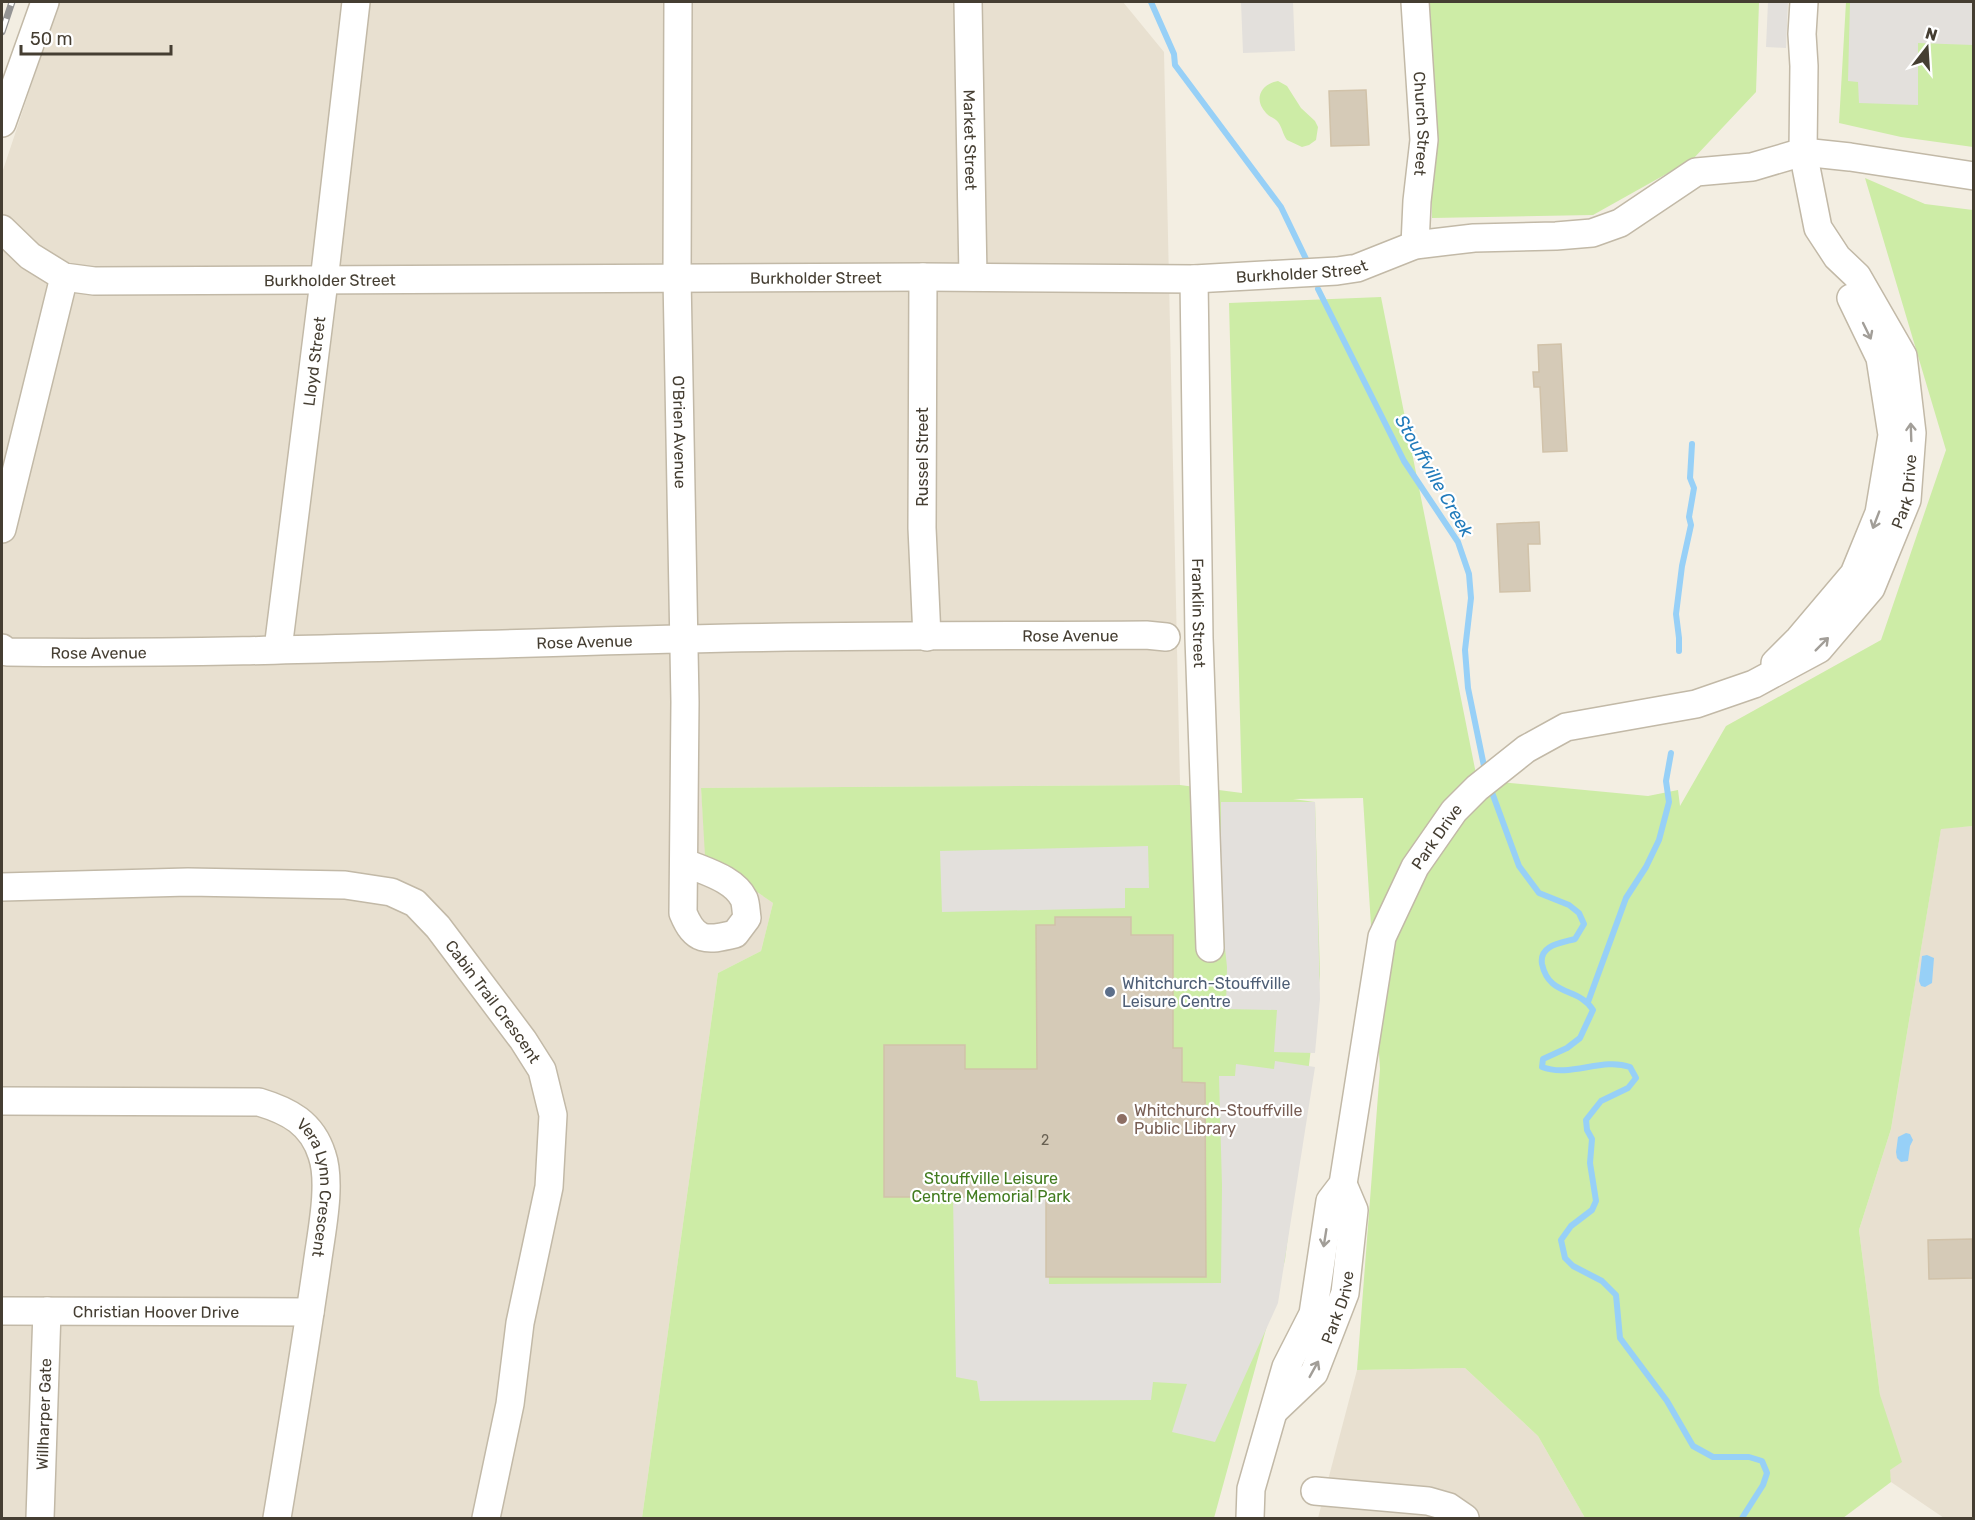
<svg xmlns="http://www.w3.org/2000/svg" width="1975" height="1520" font-family="Rubik,sans-serif">
<rect width="100%" height="100%" fill="#f3eee2"/>
<path fill="#e8e0d0" d="M59 2H1123L1164 52 1180 785 701 788 706 856 773 903 761 951 718 973 642 1518H2V173Z
M1973 826V1518H1944L1891 1482 1859 1230 1891 1129 1941 828Z
M1465 1368 1538 1436 1585 1518H1318L1357 1370Z"/>
<path fill="#cdeca6" d="M1429 2H1759L1756 92 1693 159 1593 215 1432 218Z
M1846 2H1973V147L1901 137 1839 123Z
M1278 81 1287 86 1301 108 1315 121 1318 127 1316 140 1309 145 1302 147 1287 140C1283 135 1282 127 1278 122 1275 118 1269 117 1266 113 1253 99 1261 84 1278 81Z
M1865 178 1925 204 1973 210V826L1941 829 1891 1129 1859 1230 1880 1395 1902 1462 1890 1470 1891 1482 1843 1518H1585L1538 1436 1465 1368 1357 1370 1380 1069 1363 798 1293 799 1315 802 1320 975 1285 1260 1214 1518H642L718 973 761 951 773 903 705 856 701 788 1180 785 1242 793 1229 303 1381 297 1481 799 1485 800 1500 782 1648 796 1678 790 1680 806 1726 726 1881 640 1946 450Z"/>
<path fill="#e3e0dc" d="M1241 2H1293L1295 51 1243 53Z
M1768 2H1788L1786 48 1766 47Z
M1850 2H1973V45L1918 43V105L1859 103 1858 82 1848 81Z
M1221 802H1315L1320 999 1315 1053 1274 1052 1277 1010 1226 1009 1227 967 1224 939 1221 859Z
M1148 846 1149 888H1125V908L942 912 940 851Z
M1275 1061 1315 1067 1278 1303 1215 1442 1172 1432 1187 1384 1153 1382 1151 1400 980 1401 977 1381 956 1377 953 1195 1047 1193 1049 1284 1221 1283 1222 1186 1219 1076H1235L1236 1064 1274 1069Z"/>
<path fill="#97d0f7" d="M1927 955 1934 958 1932 983 1925 987 1921 986 1919 981 1922 956Z
M1906 1133 1910 1134 1913 1140 1910 1146 1908 1161 1901 1162 1897 1158 1896 1152 1898 1137Z"/>
<g fill="none" stroke-linecap="round" stroke-linejoin="round">
<path stroke="#97d0f7" stroke-width="6" d="M1151 2 1174 54 1175 65 1281 207 1307 261
M1318 289 1404 461 1458 542 1469 574 1471 598 1465 650 1468 688 1485 771
M1679 651V638L1676 614 1682 566 1691 525 1689 517 1694 488 1690 478 1692 444
M1490 787 1519 866 1539 893 1569 905 1579 913 1584 924 1575 939C1561 943 1539 945 1542 964 1549 997 1579 987 1593 1010L1580 1038 1567 1048 1543 1059 1542 1067C1570 1078 1602 1057 1630 1067L1636 1078 1628 1088 1601 1101 1586 1120 1587 1130 1592 1139 1590 1163 1596 1201 1592 1210 1571 1226 1561 1240 1565 1258 1573 1266 1602 1281 1616 1295 1620 1338 1667 1401 1693 1446 1713 1457H1749L1762 1461 1767 1473 1763 1485 1742 1518
M1588 1002 1626 898 1646 867 1659 840 1669 802 1666 781 1671 753"/>
</g>
<path fill="#d5cab7" stroke="#d1c2a9" stroke-width="1.5" d="M1366 90 1369 145 1331 146 1329 91Z
M1561 344 1567 451 1543 452 1540 387H1534L1533 372H1539L1538 345Z
M1539 522 1540 544H1528L1530 591 1500 592 1497 524Z
M1055 917H1131V935H1173V1048H1182V1082L1205 1083 1206 1277H1046V1197H884V1045H965V1069H1037L1036 925H1055Z
M1972 1239 1974 1278 1929 1279 1928 1240Z"/>
<g fill="none" stroke-linecap="round" stroke-linejoin="round">
<g stroke="#c2b9a7" stroke-width="30">
<g id="minor">
<path id="s1" d="M678 2 677 277 685 702 683 913C695 942 706 941 735 934L747 918C746 912 746 904 744 899 734 878 703 871 684 862"/>
<path id="s2" d="M968 2 973 277"/>
<path id="s3" d="M1415 2 1424 140 1417 201 1415 245"/>
<path d="M2 123 45 2"/>
<path id="s4" d="M2 229 30 256 64 277 94 281 923 277 1194 279 1337 271 1357 268 1415 245 1474 238 1556 236 1592 233 1620 223 1696 172 1752 167 1803 152 1850 157 1974 176"/>
<path d="M923 277 922 528 927 637"/>
<path id="s5" d="M1194 279 1199 638 1210 948"/>
<path d="M2 529 64 277"/>
<path id="s6" d="M2 648 7 652C232 655 457 644 682 639 836 635 991 636 1146 635L1166 637"/>
<path id="s7" d="M278 649 324 281 356 2"/>
<path d="M1775 663 1799 639 1854 574 1879 513 1892 435 1880 358 1851 298"/>
<path id="s8" d="M2 887 188 882 345 885 391 892 415 903 438 927 523 1040 542 1070 553 1115 549 1187 520 1323 510 1404 486 1518"/>
<path id="s9" d="M2 1101 259 1102C289 1111 312 1123 322 1155 332 1184 321 1234 317 1265 305 1349 291 1434 277 1518"/>
<path id="s10" d="M2 1311 310 1312"/>
<path id="s11" d="M1275 1410 1314 1373 1345 1293 1354 1210 1343 1184"/>
<path d="M1315 1491 1428 1501 1449 1507 1465 1518"/>
<path id="s12" d="M40 1518 47 1311"/>
<path id="s13" d="M1250 1518 1251 1489 1286 1367 1313 1314 1330 1201 1343 1184 1382 937 1415 867 1454 811 1477 788 1526 749 1566 727 1696 704 1754 684 1819 649 1871 588 1907 500 1912 433 1903 356 1857 276 1837 257 1818 228 1803 152 1804 66 1802 34 1804 2"/>
</g>
</g>
<use href="#minor" stroke="#fff" stroke-width="27"/>
<g stroke="#949494" stroke-width="7">
<path id="rail" d="M2 32 12 2"/>
</g>
<use href="#rail" stroke="#fff" stroke-width="4.5" stroke-dasharray="14" stroke-linecap="butt"/>
</g>
<defs><path id="oneway-shaft" d="M-6 0H5M1.5-3L5.5 0L1.5 3" fill="none" stroke-width="1.6" stroke-linecap="round" stroke-linejoin="round" transform="scale(1.5)"/></defs>
<g stroke="#a29e98">
<use href="#oneway-shaft" transform="translate(1867 331) rotate(64)"/>
<use href="#oneway-shaft" transform="translate(1911 432) rotate(-92)"/>
<use href="#oneway-shaft" transform="translate(1876 520) rotate(111)"/>
<use href="#oneway-shaft" transform="translate(1822 644) rotate(-45)"/>
<use href="#oneway-shaft" transform="translate(1325 1238) rotate(99)"/>
<use href="#oneway-shaft" transform="translate(1314 1369) rotate(-61)"/>
</g>
<circle fill="#5c6f8a" stroke="#fff" stroke-width="2" cx="1110" cy="992" r="6"/>
<circle fill="#8d6e63" stroke="#fff" stroke-width="2" cx="1122" cy="1119" r="6"/>
<g text-anchor="middle" stroke-width="4.5" stroke-linejoin="round" paint-order="stroke">
<g font-size="14" fill="#696153">
<text x="1045" y="1145">2</text>
</g>
<g font-size="16" fill="#453e32" stroke="#fff">
<text dy="6" stroke="none"><textPath href="#s3" startOffset="122">Church Street</textPath></text>
<text dy="6" stroke="none"><textPath href="#s2" startOffset="138">Market Street</textPath></text>
<text dy="6" stroke="none"><textPath href="#s4" startOffset="1317">Burkholder Street</textPath></text>
<text dy="6" stroke="none"><textPath href="#s4" startOffset="831">Burkholder Street</textPath></text>
<text dy="6" stroke="none"><textPath href="#s4" startOffset="345">Burkholder Street</textPath></text>
<text dy="6" stroke="none"><textPath href="#s7" startOffset="290">Lloyd Street</textPath></text>
<text dy="6" stroke="none"><textPath href="#s1" startOffset="430">O'Brien Avenue</textPath></text>
<text transform="translate(922 457) rotate(-90)" y="6">Russel Street</text>
<text dy="6" stroke="none"><textPath href="#s13" startOffset="1338">Park Drive</textPath></text>
<text dy="6" stroke="none"><textPath href="#s5" startOffset="334">Franklin Street</textPath></text>
<text dy="6" stroke="none"><textPath href="#s6" startOffset="1070">Rose Avenue</textPath></text>
<text dy="6" stroke="none"><textPath href="#s6" startOffset="584">Rose Avenue</textPath></text>
<text dy="6" stroke="none"><textPath href="#s6" startOffset="98">Rose Avenue</textPath></text>
<text dy="6" stroke="none"><textPath href="#s13" startOffset="716">Park Drive</textPath></text>
<text dy="6" stroke="none"><textPath href="#s8" startOffset="542">Cabin Trail Crescent</textPath></text>
<text dy="6" stroke="none"><textPath href="#s9" startOffset="374">Vera Lynn Crescent</textPath></text>
<text dy="6" stroke="none"><textPath href="#s11" startOffset="124">Park Drive</textPath></text>
<text dy="6" stroke="none"><textPath href="#s10" startOffset="154">Christian Hoover Drive</textPath></text>
<text dy="6" stroke="none"><textPath href="#s12" startOffset="104">Willharper Gate</textPath></text>
</g>
<g font-size="16" fill="#4e5e75" stroke="#fff" text-anchor="start">
<text x="1122" y="989">Whitchurch-Stouffville<tspan x="1122" dy="18">Leisure Centre</tspan></text>
</g>
<g font-size="16" fill="#785e54" stroke="#fff" text-anchor="start">
<text x="1134" y="1116">Whitchurch-Stouffville<tspan x="1134" dy="18">Public Library</tspan></text>
</g>
<g font-size="16" fill="#437c20" stroke="#fff">
<text x="991" y="1184">Stouffville Leisure<tspan x="991" dy="18">Centre Memorial Park</tspan></text>
</g>
<g font-size="18" font-style="italic" fill="#217bbb" stroke="#fff">
<text transform="translate(1434 476) rotate(60)" y="6">Stouffville Creek</text>
</g>
</g>
<rect width="1975" height="1520" fill="none" stroke="#453e32" stroke-width="6"/>
<g transform="translate(1927 48) rotate(17)" stroke="#ffffff" stroke-width="4.5" paint-order="stroke">
<path d="M0-4.5L10 22L0 15L-10 22Z" fill="#453e32"/>
<text y="-9" font-size="16" font-weight="bold" text-anchor="middle" fill="#453e32">N</text>
</g>
<path d="M21 45v9h150v-9" fill="none" stroke="#453e32" stroke-width="3"/>
<text x="30" y="45" font-size="18" fill="#453e32" stroke="#ffffff" stroke-width="4.5" paint-order="stroke">50 m</text>
</svg>
